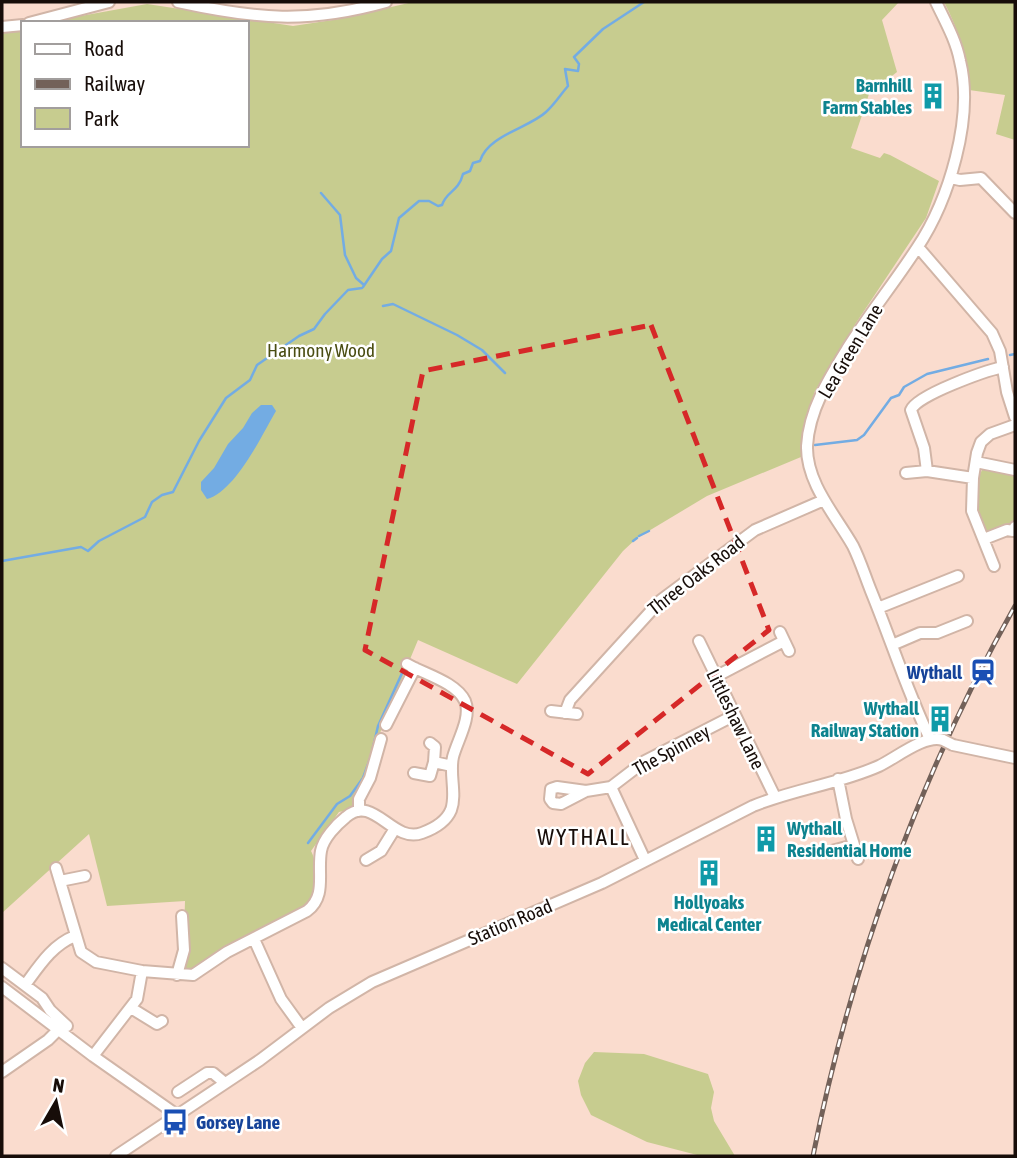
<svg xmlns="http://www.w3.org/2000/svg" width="1017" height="1158" font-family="'Asap Condensed',sans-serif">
<rect width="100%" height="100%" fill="#fadcce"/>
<path fill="#c7cc8f" d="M413 2H899L882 20 897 72 869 94 851 148 880 158 884 153 890 155 939 181 926 218 856 323 815 391 803 429 801 457 707 496 637 538 623 551 517 684 418 640 383 724 356 808 339 812 311 851C318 863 315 890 309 903L193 968 183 969 185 901 107 906 89 834 2 913V30L23 28V145H247V23H42L147 4 293 26 339 19Z
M944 2H1015V140L996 134 1005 95 969 90C966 58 959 30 944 2Z
M987 469 1015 474V518L1010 527 989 532 984 530 976 512 980 474 982 470Z
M594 1052 644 1054 708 1074 714 1092 711 1108 714 1121 735 1156H701L647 1142 591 1115 581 1095 578 1081 585 1063Z"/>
<path fill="#73ace3" d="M261 405H272L276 411C262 435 235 492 207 499L201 490V482L214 468 228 444 243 428 252 413Z"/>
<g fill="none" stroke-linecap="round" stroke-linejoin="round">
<path stroke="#73ace3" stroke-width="2.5" d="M321 193 340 215 345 255 356 278 364 285
M363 287 382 259 391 251 399 218 419 201H429L438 206 442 205C447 190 458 193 463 174L470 171 473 163 480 161C488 135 529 128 546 112 554 105 561 94 568 86L565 69 578 71 579 64 574 57 603 29 644 2
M383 306 393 304 457 335 482 350 505 373
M1010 355 1015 354
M815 445 857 440 864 435 891 398 899 395 904 387 927 374 988 359
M639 536 649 531
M633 541 637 538
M2 561 81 547 88 551 99 541 145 517 152 502 162 495 173 492 199 441 226 398 250 380 257 365 299 336 314 329 325 314 348 290 362 288
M308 843 337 804 350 796 363 778 371 756 378 726 403 671"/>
<g stroke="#d1b5a7" stroke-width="14">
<path id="minor" d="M178 2C256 19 308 24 386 2
M29 23 109 2
M2 27 23 25
M951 178 960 180 981 178 1015 213
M918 247 992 333 1000 351 1007 392 1015 417
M976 462 1015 470
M906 473 927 471
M973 478 927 471 924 448 911 410C917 395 985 371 1003 367
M984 539 1007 530 1013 531 1015 527
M994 566 972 511 973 478 977 453 981 442 990 434 1015 425
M878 608 958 576
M780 632 789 651
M699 641 775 797
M892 645 920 633H937L967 621
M715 677 784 641
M551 711 577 714
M565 713 570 700 661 600 755 530 824 500
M386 725 415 668
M930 739C907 691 891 640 871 591 865 576 860 560 853 546 836 516 806 483 807 446 809 410 829 378 847 349 869 314 895 282 917 248 949 200 974 118 960 61 956 40 945 21 936 2
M430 743 435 747 434 762 452 766
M953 745 1015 758
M414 773 430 776 434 762
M586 791 561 804 553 803 550 799 551 789 557 787 586 791 611 787
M359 811V799L370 778 381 739
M854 845 858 859
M828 852 854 845 846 819 838 779
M366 860 381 851 394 830
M645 860 611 787 645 761 733 716
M56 868 81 952 96 962 142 971 193 975 227 952 307 911C327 896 317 873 321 851 323 839 336 825 346 817 374 793 392 844 422 833 433 829 446 822 451 810 457 794 449 774 453 757 457 741 472 717 465 701 456 682 424 674 407 664
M60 881 85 876
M254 939 281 999 302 1028
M2 968 42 998 50 1010 67 1026
M177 975 184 950 182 916
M25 985C39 966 52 945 75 936
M2 987 93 1056 177 1115
M131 1008 157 1024 162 1021
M93 1056 137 999 142 971
M2 1072 48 1040 58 1030
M178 1092 207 1073H213L225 1083
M116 1156 260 1060 329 1008 372 982 602 883 753 806C794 789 839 784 879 766 896 758 925 734 943 740"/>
</g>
<use href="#minor" stroke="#fff" stroke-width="10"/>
<g stroke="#736159" stroke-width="5">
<path id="rail" d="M813 1156C851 965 919 776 1015 606"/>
</g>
<use href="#rail" stroke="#fff" stroke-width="2.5" stroke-dasharray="8" stroke-linecap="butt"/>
<g stroke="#d1b5a7" stroke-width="14" stroke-linecap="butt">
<path id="minor-bridge" d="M943 740 953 745"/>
</g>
<use href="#minor-bridge" stroke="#fff" stroke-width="10"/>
</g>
<path fill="none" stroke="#d62828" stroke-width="5" stroke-dasharray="14 9" stroke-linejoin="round" d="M651 325 769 630 588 774 365 650 423 371Z"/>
<defs>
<g id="building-bare" transform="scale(2.1)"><path d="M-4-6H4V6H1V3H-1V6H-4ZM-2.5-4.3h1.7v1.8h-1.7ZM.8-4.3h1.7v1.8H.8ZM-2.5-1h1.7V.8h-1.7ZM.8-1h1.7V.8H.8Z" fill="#0f9aa8" stroke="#fff" stroke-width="2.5" paint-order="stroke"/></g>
<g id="station-bare" transform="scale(2.1)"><path d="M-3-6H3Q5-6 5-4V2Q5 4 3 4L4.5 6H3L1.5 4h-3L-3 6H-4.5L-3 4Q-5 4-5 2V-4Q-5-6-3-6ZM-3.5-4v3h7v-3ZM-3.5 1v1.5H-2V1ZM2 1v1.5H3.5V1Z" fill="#1a4fb4" stroke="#fff" stroke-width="2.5" paint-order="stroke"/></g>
<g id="bus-bare" transform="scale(2.1)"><path d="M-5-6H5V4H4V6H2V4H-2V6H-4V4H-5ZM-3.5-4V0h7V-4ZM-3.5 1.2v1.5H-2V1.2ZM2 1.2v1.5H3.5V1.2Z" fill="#1a4fb4" stroke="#fff" stroke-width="2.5" paint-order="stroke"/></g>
</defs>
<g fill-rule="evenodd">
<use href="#building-bare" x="933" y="96"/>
<use href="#station-bare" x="983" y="672"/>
<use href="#building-bare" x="940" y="719"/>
<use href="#building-bare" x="766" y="839"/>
<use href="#building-bare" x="709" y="873"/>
<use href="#bus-bare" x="175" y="1122"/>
</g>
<g text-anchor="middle" stroke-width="5" stroke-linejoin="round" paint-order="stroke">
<g font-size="19" font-weight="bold" fill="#0d838f" stroke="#fff" text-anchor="end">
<text x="912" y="92">Barnhill<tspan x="912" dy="22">Farm Stables</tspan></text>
<text x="919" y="715">Wythall<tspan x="919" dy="22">Railway Station</tspan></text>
<text x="787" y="835" text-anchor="start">Wythall<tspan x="787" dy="22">Residential Home</tspan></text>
<text x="709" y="909" text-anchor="middle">Hollyoaks<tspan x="709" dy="22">Medical Center</tspan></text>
</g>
<g font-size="19" fill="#4a4d13" stroke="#fff">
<text x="321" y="357">Harmony Wood</text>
</g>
<g font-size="19" fill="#170d09" stroke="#fff">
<text transform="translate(850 351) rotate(-59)" y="7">Lea Green Lane</text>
<text transform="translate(696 575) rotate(-38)" y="7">Three Oaks Road</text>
<text transform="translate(736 719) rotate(64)" y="7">Littleshaw Lane</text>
<text transform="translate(671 750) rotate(-29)" y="7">The Spinney</text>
<text transform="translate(510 922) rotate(-23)" y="7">Station Road</text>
</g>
<g font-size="19" font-weight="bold" fill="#164399" stroke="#fff" text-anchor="end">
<text x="962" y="679">Wythall</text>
<text x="196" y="1129" text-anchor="start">Gorsey Lane</text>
</g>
<g font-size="23" letter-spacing="2" fill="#170d09" stroke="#fff">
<text x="584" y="845">WYTHALL</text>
</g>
</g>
<rect width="1017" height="1158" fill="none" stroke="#170d09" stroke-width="7"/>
<rect x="21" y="21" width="228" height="126" fill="#ffffff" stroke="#a29e9d" stroke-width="2"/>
<rect x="35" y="44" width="35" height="10" fill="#ffffff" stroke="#a29e9d" stroke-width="2"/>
<text x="84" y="56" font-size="21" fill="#170d09">Road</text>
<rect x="35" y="79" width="35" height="10" fill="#736159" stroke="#a29e9d" stroke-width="2"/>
<text x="84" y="91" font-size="21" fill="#170d09">Railway</text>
<rect x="35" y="108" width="35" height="21" fill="#c7cc8f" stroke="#a29e9d" stroke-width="2"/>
<text x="84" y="126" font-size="21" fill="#170d09">Park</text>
<g transform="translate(56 1102) rotate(9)" stroke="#ffffff" stroke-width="5" paint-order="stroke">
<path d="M0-5L12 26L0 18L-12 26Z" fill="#170d09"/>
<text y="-10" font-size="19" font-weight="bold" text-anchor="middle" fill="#170d09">N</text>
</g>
</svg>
